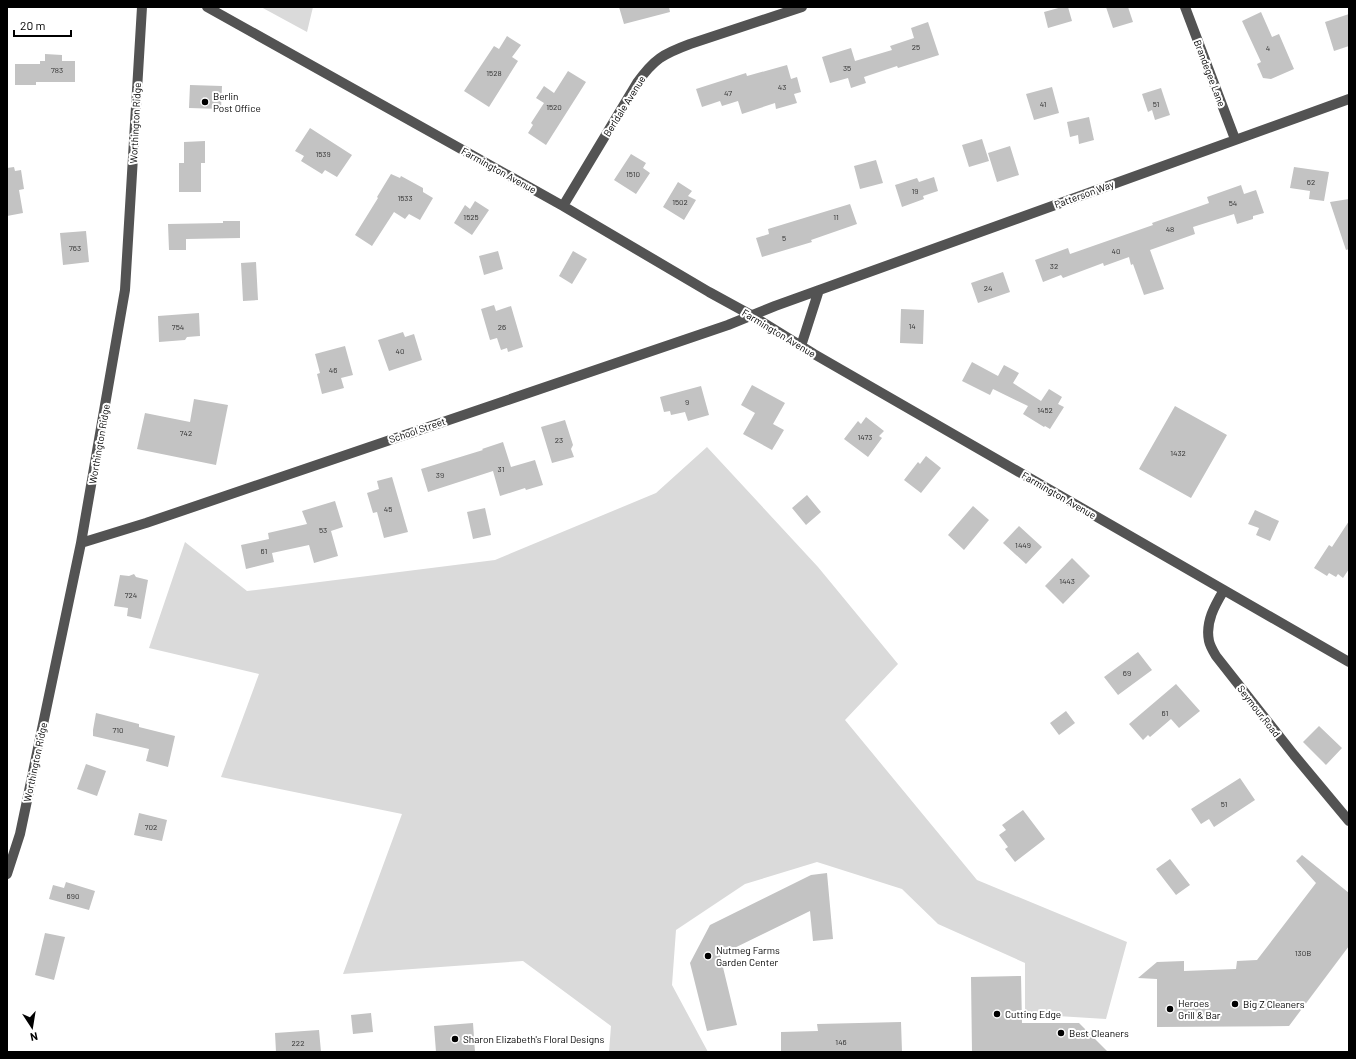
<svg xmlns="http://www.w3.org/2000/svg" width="1356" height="1059" font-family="Barlow,sans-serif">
<rect width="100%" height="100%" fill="#fff"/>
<path fill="#dadada" d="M261 7H313L307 32Z
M707 447 818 567 898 664 845 720 977 880 1127 942 1106 1019 1025 1014V963L938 924 902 889 817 862 745 884 676 930 672 985 708 1052H609L611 1026 523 961 343 974 402 814 221 777 259 674 149 648 185 542 247 591 495 560 656 493Z"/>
<path fill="#c3c3c3" d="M619 7H669L670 12 624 24Z
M1062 7H1068L1072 21 1048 28 1044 12Z
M1106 7H1128L1133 22 1113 28Z
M1261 12 1272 37 1279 34 1294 69 1271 79 1263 78 1257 64 1261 62 1242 21Z
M1349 14V46L1334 51 1325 22Z
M928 22 939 55 898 68 897 66 864 77 866 83 851 88 848 78 830 83 822 57 851 48 855 61 892 50 890 46 914 38 911 28Z
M507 36 521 45 512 57 518 61 489 107 464 91 494 46 499 49Z
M45 54 62 55V61H75V82H36V85H15V64H40V61H45Z
M787 65 791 79 797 77 801 92 794 94 797 103 776 109 775 103 742 114 738 101 722 106 720 101 702 107 696 89 746 73 747 76Z
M568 71 586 82 546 145 528 133 533 125 531 123 544 103 536 98 544 86 554 93Z
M190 85 222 86 221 109 189 108Z
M1052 87 1059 113 1034 120 1026 94Z
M1161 88 1170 115 1155 120 1152 110 1148 112 1142 94Z
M1089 117 1094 140 1079 144 1078 135 1070 137 1067 122Z
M310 128 352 155 337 177 325 170 322 174 301 161 304 156 295 151Z
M982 139 989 161 969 167 962 145Z
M205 141V163H201V192H179V163H184V142Z
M1010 146 1019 175 997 182 988 153Z
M631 154 646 163 643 168 650 173 636 194 614 180Z
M876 160 883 183 860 189 854 166Z
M14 167 15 171 21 170 24 189 19 190 23 213 7 216V168Z
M1294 167 1329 172 1324 201 1309 199 1310 191 1290 188Z
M391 174 400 178 401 176 423 188V192L433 198 420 220 409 214 405 219 394 212 372 246 355 235 378 198 377 197Z
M934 177 938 191 923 196 924 199 902 207 895 185 917 178 919 182Z
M678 182 692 191 688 196 696 200 684 220 663 207Z
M1241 185 1244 194 1256 190 1264 213 1253 216V219L1237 224 1234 214 1193 227 1195 234 1150 250 1164 289 1144 295 1133 264 1131 265 1129 257 1104 266 1103 263 1063 278 1061 275 1043 282 1035 260 1068 248 1070 254 1153 225 1152 223 1209 203 1207 197Z
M1349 199V249L1346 250 1330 202Z
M475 201 489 210 472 235 454 223 465 205 470 209Z
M850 204 857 224 811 240 812 242 762 257 756 238 769 234 768 229Z
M223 221H240V238L186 239V250H169L168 224 223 223Z
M86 231 89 262 63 265 60 233Z
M498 251 503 269 484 275 479 256Z
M573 251 587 259 572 284 559 276Z
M256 262 258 300 243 301 241 263Z
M1003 272 1010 292 978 303 971 283Z
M494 305 496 311 511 306 523 347 508 352 507 348 501 350 497 338 490 340 481 309Z
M901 309 924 310 923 344 900 343Z
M199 313 200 336 187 337 185 340 159 342 158 316Z
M403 332 405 337 414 334 422 360 389 371 378 340Z
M345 346 353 375 341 378 344 388 322 394 317 374 320 373 315 354Z
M972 362 998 376 1004 365 1019 373 1013 383 1041 401 1049 389 1062 397 1058 404 1064 407 1050 429 1045 426 1044 427 1023 414 1028 406 993 389 990 395 962 381Z
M752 385 785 403 773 424 784 430 772 450 743 434 755 413 741 405Z
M701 386 709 415 688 421 685 412 671 415 670 411 664 412 660 397Z
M194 399 228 405 216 465 137 449 145 413 190 422Z
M1175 406 1227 435 1191 498 1139 469Z
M866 417 884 431 879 436 882 438 868 457 844 439 858 421 861 424Z
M565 420 573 445 571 449 574 457 552 463 541 427Z
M503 442 511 467 535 460 543 485 526 490 525 488 500 496 493 471 428 492 421 469 483 450 482 449Z
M926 456 941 468 921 493 904 480 918 462 920 464Z
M392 477 408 532 384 538 377 512 373 513 367 493 379 489 377 481Z
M807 495 821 512 806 525 792 508Z
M335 501 343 527 331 531 338 556 314 563 309 545 272 553 274 562 246 569 241 545 269 539 268 533 307 524 302 511Z
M973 506 989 520 964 550 948 535Z
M485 508 491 535 473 539 467 512Z
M1255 510 1279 521 1270 541 1256 535 1259 528 1248 524Z
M1349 521V569L1343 578 1338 574 1336 577 1329 573 1327 576 1314 568 1329 545 1332 547Z
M1019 526 1042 547 1026 564 1003 543Z
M1072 558 1090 576 1063 604 1045 586Z
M134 574 136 577 148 580 141 619 127 616 128 608 114 606 120 575 129 576Z
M1138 652 1152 670 1118 695 1104 677Z
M1176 684 1200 711 1179 728 1171 719 1150 737 1148 735 1143 740 1129 724Z
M1066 711 1075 723 1059 735 1050 723Z
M96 713 139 724V727L175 736 168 767 146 761 149 749 93 736V730Z
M1319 726 1342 748 1326 765 1303 742Z
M86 764 106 771 97 796 77 789Z
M1240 778 1255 800 1214 827 1209 819 1201 824 1191 809Z
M1023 810 1045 839 1015 862 1005 849 1008 847 999 835 1006 830 1002 825Z
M139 813 167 820 162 841 134 835Z
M1302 855 1349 893V946L1289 1026 1157 1027V979L1138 978 1157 962 1184 961V971L1236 969 1237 961 1257 960 1316 883 1296 861Z
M1170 859 1190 885 1176 895 1156 869Z
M827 873 833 939 813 941 810 911 720 955 737 1025 707 1031 690 963 710 925 811 875Z
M66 882 95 891 89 910 49 899 53 885 64 888Z
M45 933 65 937 54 980 35 975Z
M1021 976 1022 1023H1079L1108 1052H972L971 977Z
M371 1013 373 1032 353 1034 351 1015Z
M901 1022 902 1052H781V1032L818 1031 817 1024Z
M473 1023 475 1052H436L434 1026Z
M319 1030 321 1052H276L275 1033Z"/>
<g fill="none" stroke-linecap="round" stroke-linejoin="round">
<path stroke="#535353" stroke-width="10" d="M207 7 563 206 709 292 751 315 814 354 1349 662
M1185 7 1235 139
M563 206 637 83C654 59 663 54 690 44L802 7
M801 346 819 290
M81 543 146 523 728 325 775 306 1349 99
M1224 590C1215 605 1205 622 1209 641 1210 646 1213 651 1216 656L1294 755 1349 821
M7 874 20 834 81 543 125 290 142 7"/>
</g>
<g fill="#000" stroke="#fff" stroke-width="1.5">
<circle cx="205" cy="102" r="4"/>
<circle cx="708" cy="956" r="4"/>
<circle cx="1235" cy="1004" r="4"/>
<circle cx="1170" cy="1009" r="4"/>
<circle cx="997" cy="1014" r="4"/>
<circle cx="1061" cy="1033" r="4"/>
<circle cx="455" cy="1039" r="4"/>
</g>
<g text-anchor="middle" stroke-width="4" stroke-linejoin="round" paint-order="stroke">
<g font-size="8" fill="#313131">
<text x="916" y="50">25</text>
<text x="1268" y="51">4</text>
<text x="847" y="71">35</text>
<text x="57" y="73">783</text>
<text x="494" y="76">1528</text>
<text x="782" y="90">43</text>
<text x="728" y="96">47</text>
<text x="1043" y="107">41</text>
<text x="1156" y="107">51</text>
<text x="554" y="110">1520</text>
<text x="323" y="157">1539</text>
<text x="633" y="177">1510</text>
<text x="1311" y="185">62</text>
<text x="915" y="194">19</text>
<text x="405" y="201">1533</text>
<text x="680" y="205">1502</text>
<text x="1233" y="206">54</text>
<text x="471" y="220">1525</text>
<text x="836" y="220">11</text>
<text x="1170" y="232">48</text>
<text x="784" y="241">5</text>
<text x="75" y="251">763</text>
<text x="1116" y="254">40</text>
<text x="1054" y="269">32</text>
<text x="988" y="291">24</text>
<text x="912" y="329">14</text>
<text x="178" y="330">754</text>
<text x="502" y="330">26</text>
<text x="400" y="354">40</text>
<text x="333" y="373">46</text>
<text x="687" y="405">9</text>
<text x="1045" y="413">1452</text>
<text x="186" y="436">742</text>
<text x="865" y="440">1473</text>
<text x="559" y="443">23</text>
<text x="1178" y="456">1432</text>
<text x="501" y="472">31</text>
<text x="440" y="478">39</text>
<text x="388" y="512">45</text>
<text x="323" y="533">53</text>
<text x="1023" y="548">1449</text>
<text x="264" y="554">61</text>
<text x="1067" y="584">1443</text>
<text x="131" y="598">724</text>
<text x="1127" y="676">69</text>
<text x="1165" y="716">61</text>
<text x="118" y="733">710</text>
<text x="1224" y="807">51</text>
<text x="151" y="830">702</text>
<text x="73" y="899">690</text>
<text x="1303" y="956">130B</text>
<text x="841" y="1045">146</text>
<text x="298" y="1046">222</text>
</g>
<g font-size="10" fill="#000" stroke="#fff">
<text transform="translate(1210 73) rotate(69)" y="4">Brandegee Lane</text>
<text transform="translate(624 106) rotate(-58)" y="4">Berldale Avenue</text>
<text transform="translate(135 123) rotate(-87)" y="4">Worthington Ridge</text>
<text transform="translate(499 170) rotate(29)" y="4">Farmington Avenue</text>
<text transform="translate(1084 194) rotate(-20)" y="4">Patterson Way</text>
<text transform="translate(779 333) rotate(31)" y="4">Farmington Avenue</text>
<text transform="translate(417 430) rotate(-19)" y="4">School Street</text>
<text transform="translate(99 444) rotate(-80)" y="4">Worthington Ridge</text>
<text transform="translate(1059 495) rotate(30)" y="4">Farmington Avenue</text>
<text transform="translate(1259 711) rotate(52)" y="4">Seymour Road</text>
<text transform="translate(35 762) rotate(-78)" y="4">Worthington Ridge</text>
</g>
<g font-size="10" fill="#000" stroke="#fff" text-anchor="start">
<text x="213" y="100">Berlin<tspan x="213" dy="12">Post Office</tspan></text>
<text x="716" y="954">Nutmeg Farms<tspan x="716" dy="12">Garden Center</tspan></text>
<text x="1178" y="1007">Heroes<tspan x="1178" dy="12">Grill &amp; Bar</tspan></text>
<text x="1243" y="1008">Big Z Cleaners</text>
<text x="1005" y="1018">Cutting Edge</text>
<text x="1069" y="1037">Best Cleaners</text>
<text x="463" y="1043">Sharon Elizabeth's Floral Designs</text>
</g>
</g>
<rect width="1356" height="1059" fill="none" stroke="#000000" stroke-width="16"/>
<g transform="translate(32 1027) rotate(168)" stroke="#ffffff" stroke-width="3" paint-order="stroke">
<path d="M0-3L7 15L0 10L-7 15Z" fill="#000000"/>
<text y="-6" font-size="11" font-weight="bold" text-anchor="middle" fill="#000000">N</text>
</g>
<path d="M14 30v6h57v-6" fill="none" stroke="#000000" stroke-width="2"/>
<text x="20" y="30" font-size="12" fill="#000000" stroke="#ffffff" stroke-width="3" paint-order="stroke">20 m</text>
</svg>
